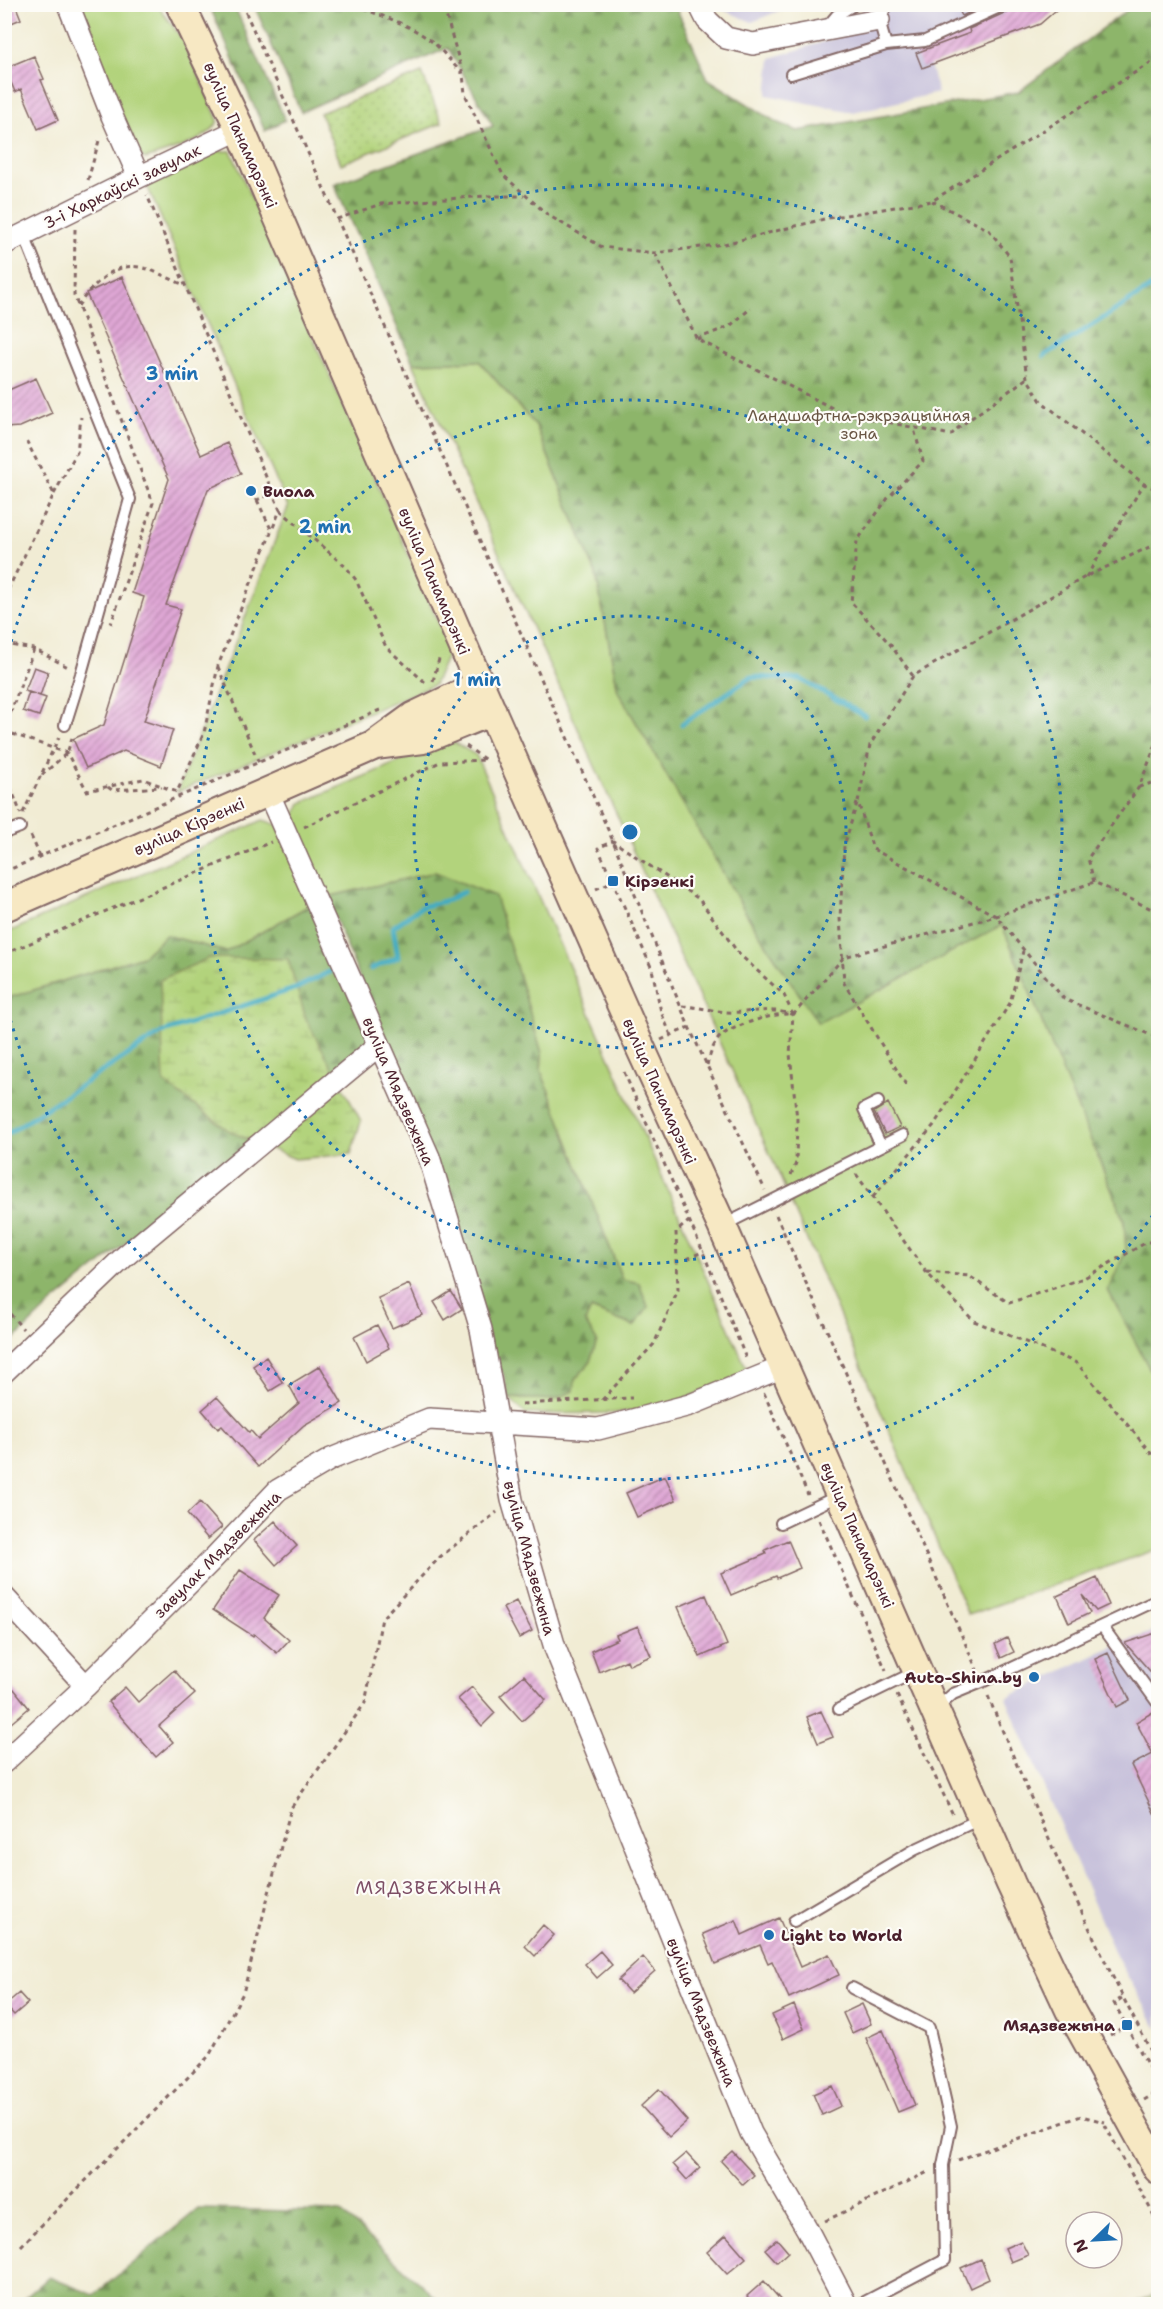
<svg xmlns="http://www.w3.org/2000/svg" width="1163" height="2309" font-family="'Shantell Sans',sans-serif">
<defs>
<pattern id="forest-firs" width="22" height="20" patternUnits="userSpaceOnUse" patternTransform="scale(1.5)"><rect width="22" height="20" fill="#8db56b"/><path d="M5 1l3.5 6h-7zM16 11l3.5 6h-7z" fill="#759358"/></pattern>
<pattern id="wetland-marsh" width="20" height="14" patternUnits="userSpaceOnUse" patternTransform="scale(1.5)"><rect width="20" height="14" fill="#b2d37b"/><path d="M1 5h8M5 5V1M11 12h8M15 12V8" fill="none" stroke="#9bb56a"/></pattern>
<pattern id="park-dots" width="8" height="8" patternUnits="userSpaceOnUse" patternTransform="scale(1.5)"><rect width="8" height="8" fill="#b2d37b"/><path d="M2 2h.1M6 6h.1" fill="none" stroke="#9bb56a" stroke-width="1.8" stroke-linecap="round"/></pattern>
<pattern id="building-hatch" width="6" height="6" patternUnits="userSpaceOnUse" patternTransform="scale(1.5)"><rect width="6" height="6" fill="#dfa7d5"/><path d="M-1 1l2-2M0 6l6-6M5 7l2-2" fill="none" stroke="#b787ad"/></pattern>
</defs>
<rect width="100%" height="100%" fill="#fdfcf7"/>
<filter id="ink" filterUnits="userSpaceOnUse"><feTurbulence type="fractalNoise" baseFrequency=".0167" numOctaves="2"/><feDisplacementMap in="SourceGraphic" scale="12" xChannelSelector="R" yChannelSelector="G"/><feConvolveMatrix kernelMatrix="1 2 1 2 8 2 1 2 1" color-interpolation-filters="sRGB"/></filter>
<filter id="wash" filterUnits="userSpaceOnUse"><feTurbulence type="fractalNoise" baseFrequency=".008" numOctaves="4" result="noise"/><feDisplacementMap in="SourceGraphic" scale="24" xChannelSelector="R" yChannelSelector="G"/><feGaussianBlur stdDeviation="1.35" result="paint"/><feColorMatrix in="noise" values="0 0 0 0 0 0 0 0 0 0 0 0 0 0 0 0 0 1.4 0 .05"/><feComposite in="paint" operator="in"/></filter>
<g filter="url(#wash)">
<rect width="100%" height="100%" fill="#f1ecd4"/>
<path fill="#c6c0da" d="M718 5H793L752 22 721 9Z
M859 5H1063L1032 27 930 65 938 93 853 112 767 95 771 58 865 29 864 12Z
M1158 1630V2029L1117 1958 1006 1698 1115 1645Z"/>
<path fill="#b2d37b" stroke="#7e7953" stroke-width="1.5" d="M76 5H157L184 41 218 120C212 141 165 152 145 159L134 150Z
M211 151H231L450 649 434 685 177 792 288 507 144 179Z
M479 361 536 426 596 574 618 691 749 918 818 1022 1002 925 1124 1220 1126 1250 1108 1290 1158 1385V1549L968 1615 777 1170 413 363Z
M450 740 476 755 749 1374 660 1408 613 1413 526 1414 509 1398 526 1399 575 1379 589 1364 585 1321 591 1309 634 1326 622 1279 541 1071 542 1053 435 872 327 897 294 817 301 803Z
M263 820 278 825 310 905 226 952 166 935 143 956 5 999 4 934Z
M1158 2292V2304H1134Z"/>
<path fill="url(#forest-firs)" stroke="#6c6a4b" stroke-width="1.5" d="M209 5H234L285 120 265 131Z
M254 5H675L708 79 776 122 798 131 1018 92 1134 5H1158V1385L1108 1290 1126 1250 1124 1220 1002 925 818 1023 749 918 618 691 596 574 536 426 479 361 413 363 334 184 493 126 448 48 301 112Z
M435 872 495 896 542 1053 541 1071 622 1279 639 1283 648 1307 634 1326 591 1309 585 1322 597 1341 589 1364 575 1379 574 1391 553 1400 509 1398 503 1373 492 1359 431 1155 327 897Z
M310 905 371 1043 50 1305 5 1348V999L143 956 166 935 226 952Z
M198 2209 341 2212 443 2304H18L49 2277 94 2295Z"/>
<path fill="url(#wetland-marsh)" stroke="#7e7953" stroke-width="1.5" d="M209 958 288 959 306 1019 361 1121 351 1154 295 1159 231 1132 164 1083 160 980Z"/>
<path fill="url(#park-dots)" stroke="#7e7953" stroke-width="1.5" d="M422 73 442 123 341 164 320 113Z"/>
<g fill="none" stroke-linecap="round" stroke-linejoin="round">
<path stroke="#43acc3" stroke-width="5" d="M1044 356 1158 283
M682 724 751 677 800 679 865 716
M371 969 398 957 393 927 421 907 448 900 463 892
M4 1136 161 1033 297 988 331 971"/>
</g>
<g id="blocks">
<path fill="url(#building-hatch)" d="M4 4H15L21 19 4 26Z
M956 4H987L962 16Z
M1013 4H1063L1040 24 922 68 916 53 970 33 969 29 1009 11Z
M34 56 44 79 41 80 58 120 38 129 21 89 15 92 5 68Z
M122 277 201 455 227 443 241 474 208 489 166 605 181 609 144 721 173 730 161 766 124 751 86 768 73 739 104 725 144 597 132 593 169 479 86 293Z
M36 378 52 413 20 427 4 428V392Z
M34 667 48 672 40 696 25 691Z
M29 692 46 698 39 716 23 711Z
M888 1103 900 1127 885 1134 874 1112Z
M409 1284 422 1315 392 1328 378 1298Z
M451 1291 462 1309 445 1320 434 1302Z
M377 1325 389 1348 366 1361 354 1337Z
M266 1357 283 1383 270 1391 253 1366Z
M320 1366 342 1403 304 1425 258 1467 222 1426 218 1429 202 1410 217 1397 249 1432 251 1431 258 1439 299 1403 289 1385Z
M665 1476 676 1500 637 1517 626 1493Z
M200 1502 222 1527 208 1539 187 1514Z
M275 1521 297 1546 276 1565 254 1540Z
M788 1540 800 1568 777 1578 776 1576 731 1595 721 1573 766 1554 765 1550Z
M240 1570 279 1595 264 1618 289 1640 277 1653 254 1634 253 1636 213 1610Z
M1097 1578 1109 1605 1096 1611 1082 1595 1090 1613 1069 1623 1057 1596Z
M706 1595 727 1645 700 1657 678 1607Z
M516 1601 532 1631 519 1638 503 1608Z
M638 1626 651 1656 629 1665 627 1660 599 1672 591 1651 618 1639 616 1635Z
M1158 1632V1680L1125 1643Z
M1007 1638 1014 1652 1001 1658 995 1644Z
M1108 1653 1130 1700 1117 1707 1095 1659Z
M174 1670 195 1694 159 1726 173 1742 156 1757 108 1702 125 1687 138 1702Z
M524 1675 546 1700 522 1721 500 1696Z
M472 1687 495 1713 482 1726 458 1699Z
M14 1689 29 1708 4 1729V1696Z
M1158 1709V1821L1131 1765 1153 1754 1136 1722Z
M821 1711 833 1737 818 1743 807 1717Z
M779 1918 800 1967 829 1954 839 1975 789 1998 772 1961 768 1963 760 1945 715 1964 703 1934 736 1920 742 1935Z
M543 1925 554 1935 535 1956 525 1946Z
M600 1951 612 1965 597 1978 585 1964Z
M643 1957 655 1971 630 1993 618 1980Z
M19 1993 28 2003 14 2015 5 2005Z
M862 2004 871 2024 852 2033 843 2013Z
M794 2005 804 2029 783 2039 772 2015Z
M883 2030 915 2105 898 2112 866 2038Z
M832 2086 841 2106 822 2115 813 2094Z
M659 2089 687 2121 669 2137 641 2106Z
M732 2151 754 2175 743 2185 721 2161Z
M686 2153 700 2168 687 2180 673 2164Z
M726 2235 746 2258 727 2274 707 2252Z
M777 2239 788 2252 777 2262 765 2249Z
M1021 2241 1028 2255 1011 2262 1005 2248Z
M981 2259 989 2279 970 2288 961 2268Z
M764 2281 784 2304H755L747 2296Z"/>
</g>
</g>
<g filter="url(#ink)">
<use href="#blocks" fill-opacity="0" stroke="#846766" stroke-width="1.5"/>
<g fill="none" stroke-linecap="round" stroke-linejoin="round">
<g stroke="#846766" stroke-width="14">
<path id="lane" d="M827 27 837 15 855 4
M886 45C881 26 875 20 889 4
M791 74 886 45 925 41 1006 4
M24 235 130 499 81 674 65 725
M4 833 20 827
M878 1102 864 1109 881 1146
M722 1226 903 1135
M781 1523 840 1495
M1102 1626 1157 1702
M937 1708 953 1694 982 1682 1151 1603H1158
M839 1709 917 1671
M794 1921 914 1850 982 1818
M852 1988 929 2028 951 2126 943 2165 945 2260 861 2304"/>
</g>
<g stroke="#846766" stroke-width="24">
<path id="street" d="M68 4 112 116 139 177
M699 4 707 20 726 38 753 44 879 20
M4 244 139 177 240 129
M268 792 429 1157 481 1329 512 1500 555 1648 751 2133 807 2229 846 2304
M4 1372 124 1257 379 1045
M4 1597 86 1686
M4 1762 86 1686 210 1562 278 1490 331 1459 429 1419 598 1429 690 1405 783 1367"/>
</g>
<g stroke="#846766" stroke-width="32">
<path id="secondary" d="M180 4 240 129 480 685 641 1049 722 1226 1011 1884 1070 2010 1158 2169
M375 745 423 739 492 711
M4 907 373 746 413 717 480 685"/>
</g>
<path stroke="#846766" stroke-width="3" stroke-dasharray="4.5 4.5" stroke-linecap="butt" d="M242 4 613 841 689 1027 765 1190
M346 4C376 13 412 24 436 45 445 54 453 64 462 73
M435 4 446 15 463 74 465 94 503 175 548 215 602 247 655 253 724 244 828 218 932 201 1158 58
M88 180 100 137
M932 201 989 230 1010 257 1027 378 1041 401 1144 484 1158 490
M337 219 381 204 486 196H524
M75 229 74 295 153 503 111 624
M655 253 697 339 842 413 951 435 959 427 1027 378
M78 306C85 295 92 287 103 278 133 254 154 273 185 285
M697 339 730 326 751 308
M252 491 257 500 273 493
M54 494 77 452 81 417
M257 500 272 531
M280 510 347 568 356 580 386 647 428 685
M1158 543 1085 577 913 676 870 745 858 802 873 849 996 916 1064 999 1158 1038
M1086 577 1144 484
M4 598 54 494 27 442
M4 644 34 649 70 668
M218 667 259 763
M913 676 890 644 851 602 857 541 888 498 923 461 914 429
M433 681 439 659
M4 730 34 649
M4 731 67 753 87 791 143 779 177 792 204 733 218 666 280 510 147 195
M466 746 487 761
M4 770 21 814
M42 775 67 753 72 738
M108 787 112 790 162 787
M1139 787 1158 781
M857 803 844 846 840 918 844 983 906 1085
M23 813 59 737
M304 827 440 762 487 760
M31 836 40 856
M4 872 380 710
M1094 882 1088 858 1139 787 1158 739
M596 889 613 881
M4 954 271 842
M682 1006C697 1007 711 1010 725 1012 750 1014 769 1006 793 1015
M793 1015 844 957 996 916 1094 882 1158 912
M671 1035 661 1012 652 969 598 848 613 841 699 899 739 954 784 995 793 1015 790 1054 797 1119 796 1163 791 1175
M661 1040 689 1027
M707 1065C710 1055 714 1041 722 1035 736 1025 771 1014 788 1014
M624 1072 703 1252 747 1361
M856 1174 926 1272 974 1321 1077 1363 1158 1462
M873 1197 934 1125 1010 1003 1023 951
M776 1215 977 1670
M687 1259 704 1251
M927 1272 969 1276 1009 1303 1084 1278 1147 1242H1158
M4 1307 23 1329
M764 1393 808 1495
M602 1400 654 1344 678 1290 676 1232 689 1221
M522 1404 632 1398
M819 1520 886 1670
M897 1695 954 1817
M988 1696C1040 1821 1093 1945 1158 2064
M1122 1998 1114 2003 1158 2084
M1110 2035 1127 2025
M1144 2100 1158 2092
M1105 2125 1158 2223
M958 2160 1081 2116 1105 2122
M825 2221 930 2171
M21 2246 209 2056 243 1993 291 1808 365 1703 382 1618 440 1557 497 1512"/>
<use href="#lane" stroke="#fff" stroke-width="10"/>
<use href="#street" stroke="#fff" stroke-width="21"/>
<use href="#secondary" stroke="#f7e8c3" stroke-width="28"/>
</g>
</g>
<g fill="none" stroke="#1f6fb2" stroke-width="3" stroke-dasharray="3 6">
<circle cx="630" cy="832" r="216"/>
<circle cx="630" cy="832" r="432"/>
<path d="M1158 1208A648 648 0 0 1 6 1005M6 659A648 648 0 0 1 1158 456"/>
</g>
<g fill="#1f6fb2" stroke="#fdfcf7" stroke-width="2">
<circle cx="251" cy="491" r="6"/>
<rect x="607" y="875" width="12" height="12" rx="3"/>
<circle cx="1034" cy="1677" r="6"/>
<circle cx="769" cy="1935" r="6"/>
<rect x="1121" y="2019" width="12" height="12" rx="3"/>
</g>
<g text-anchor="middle" stroke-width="4.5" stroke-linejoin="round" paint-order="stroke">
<g font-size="16" fill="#4a1f2b" stroke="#fdfcf7">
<text transform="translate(241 135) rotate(66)" y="6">вуліца Панамарэнкі</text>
<text transform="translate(122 186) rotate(-26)" y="6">3-і Харкаўскі завулак</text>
<text transform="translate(435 581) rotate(67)" y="6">вуліца Панамарэнкі</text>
<text transform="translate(189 826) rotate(-24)" y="6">вуліца Кірэенкі</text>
<text transform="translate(399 1091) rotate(67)" y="6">вуліца Мядзвежына</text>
<text transform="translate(660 1091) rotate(66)" y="6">вуліца Панамарэнкі</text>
<text transform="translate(858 1535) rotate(66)" y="6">вуліца Панамарэнкі</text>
<text transform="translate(217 1554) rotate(-45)" y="6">завулак Мядзвежына</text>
<text transform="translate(530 1558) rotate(75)" y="6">вуліца Мядзвежына</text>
<text transform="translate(702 2012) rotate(68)" y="6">вуліца Мядзвежына</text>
</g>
<g font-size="16" fill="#695543" stroke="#fdfcf7">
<text x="859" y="421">Ландшафтна-рэкрэацыйная<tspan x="859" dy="18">зона</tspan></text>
</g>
<g font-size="16" font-weight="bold" fill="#4a1f2b" stroke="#fdfcf7" text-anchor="start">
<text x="263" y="497">Виола</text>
<text x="625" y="887">Кірэенкі</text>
<text x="1022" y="1683" text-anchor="end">Auto-Shina.by</text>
<text x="781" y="1941">Light to World</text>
<text x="1115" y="2031" text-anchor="end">Мядзвежына</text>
</g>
<g font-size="18" letter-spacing="1.5" fill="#7e4f66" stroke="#fdfcf7">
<text x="429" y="1894">МЯДЗВЕЖЫНА</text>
</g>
</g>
<circle cx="630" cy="832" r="9" fill="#1f6fb2" stroke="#fdfcf7" stroke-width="3"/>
<g font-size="18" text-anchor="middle" font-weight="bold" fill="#1f6fb2" stroke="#fdfcf7" stroke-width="4.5" stroke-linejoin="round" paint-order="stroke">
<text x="172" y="380">3 min</text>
<text x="325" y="533">2 min</text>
<text x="477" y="686">1 min</text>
</g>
<rect width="1163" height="2309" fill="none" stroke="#fdfcf7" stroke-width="24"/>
<g transform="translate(1094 2240) rotate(246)"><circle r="28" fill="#fdfcf7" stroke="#b5a4a5" stroke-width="1.5"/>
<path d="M0-4.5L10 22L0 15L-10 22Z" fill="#1f6fb2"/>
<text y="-9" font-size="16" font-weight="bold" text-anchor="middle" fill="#4a1f2b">N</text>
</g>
</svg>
